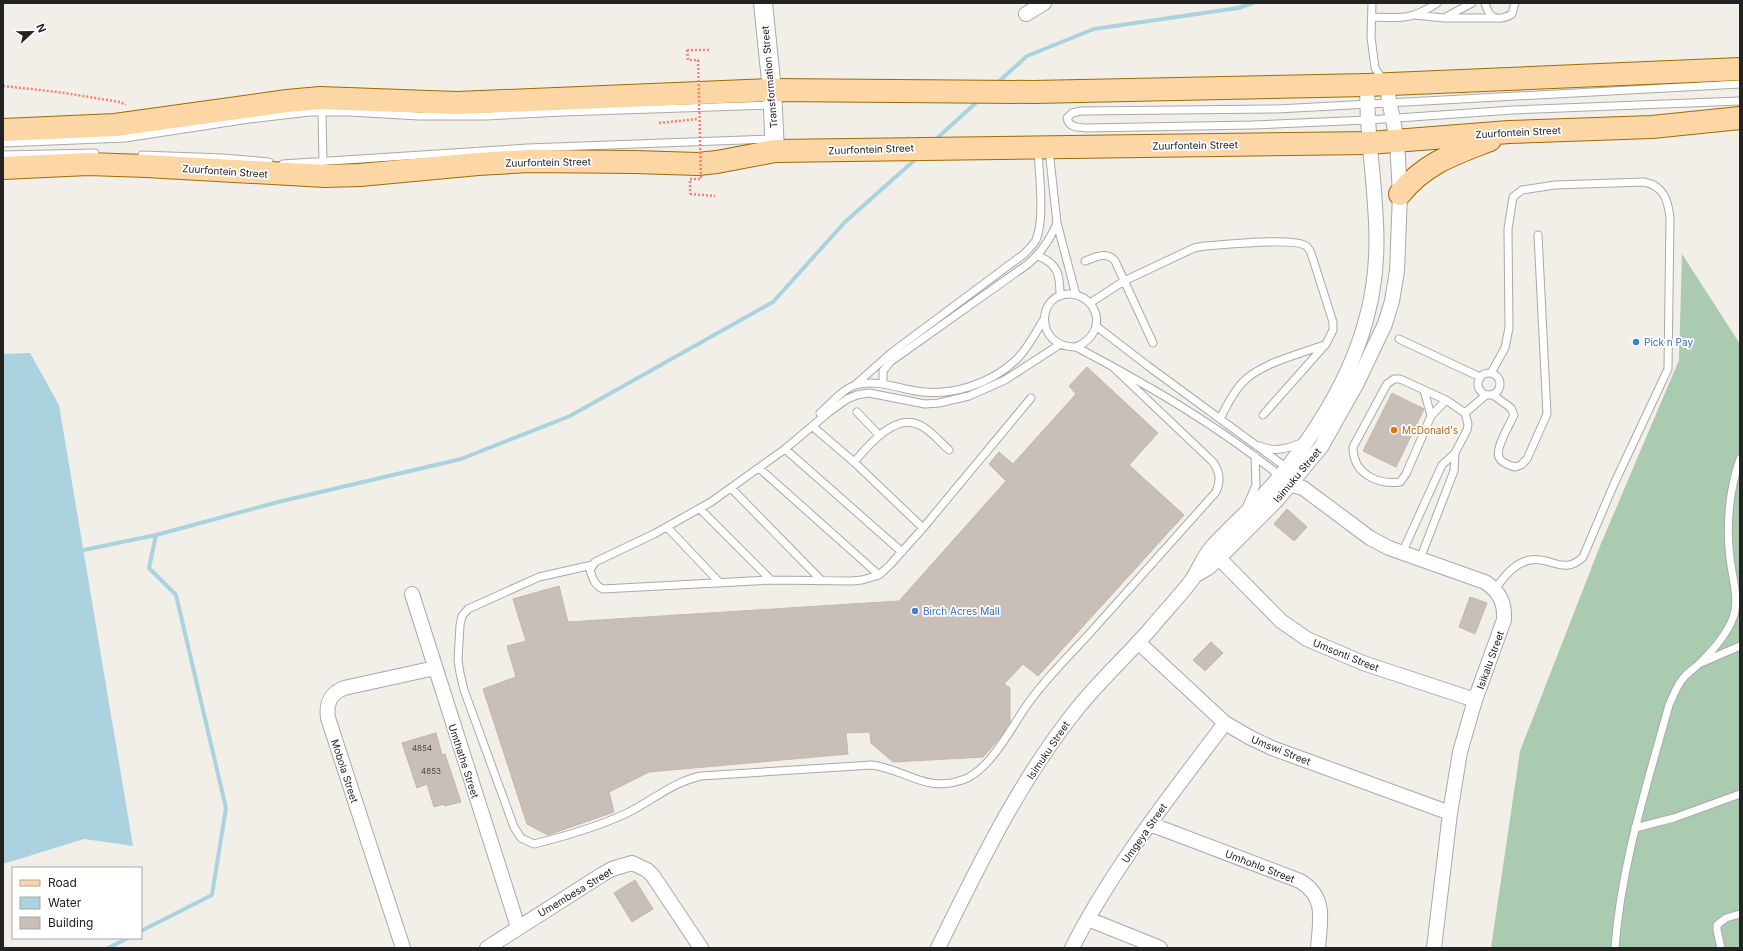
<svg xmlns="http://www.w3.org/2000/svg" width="1743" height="951" font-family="Inter,sans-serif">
<rect width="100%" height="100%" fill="#f2efe9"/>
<path fill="#aacbaf" d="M1682 254 1740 344V948H1491L1520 751 1600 546 1679 360Z"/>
<path fill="#aad3df" d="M30 353 59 405 133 846 84 839 3 864V354Z"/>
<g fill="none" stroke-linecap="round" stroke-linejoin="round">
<path stroke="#aad3df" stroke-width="4" d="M996 84 1027 56 1094 29 1238 8 1253 3
M934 141 979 100
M79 551 156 535
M141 931 212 895 226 808 176 595 149 568 156 535 278 502 461 459 570 416 773 302 845 222 918 157
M108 948 128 938"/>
</g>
<path fill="#c7bfb8" stroke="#c4b6ab" d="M1087 367 1158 433 1129 465 1184 515 1038 676 1023 664 1004 684 1010 688V722L999 739 983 757 893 762 871 743 870 732 846 733 848 754 649 772 609 792 614 812 548 835 527 824 483 689 516 677 507 646 526 641 513 599 559 586 568 622 899 601 1006 481 989 464 999 452 1013 464 1076 394 1069 386Z
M1392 393 1424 409 1396 467 1363 451Z
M1287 509 1307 527 1294 541 1274 524Z
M1470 597 1487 603 1475 634 1459 627Z
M1211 642 1223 653 1205 671 1193 660Z
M436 733 442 755 445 754 461 802 444 806V804L434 807 427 784 417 788 402 743Z
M635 880 653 909 632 922 614 893Z"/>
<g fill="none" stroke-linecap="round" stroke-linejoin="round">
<g stroke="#a9a9a9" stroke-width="9">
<path id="service" d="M1372 3 1371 37 1375 68 1384 81
M1485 3C1489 19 1498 22 1512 14L1515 3
M1415 15 1444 18 1472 3
M1372 17C1402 18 1412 20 1437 3
M1446 18H1495
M1740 84 1277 109 1081 111 1072 113 1067 118C1069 128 1078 127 1086 128L1252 125 1368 120 1513 110 1740 101
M322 112 323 162
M3 143 125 138 249 119 310 112H349L419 116H486L563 112 773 105
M1049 150 1057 223 1076 295
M3 155 95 153
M142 155 223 158 269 162
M283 164 528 148 774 139
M1038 256C1059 264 1060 276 1060 296
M1085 261C1096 257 1107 251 1115 261L1153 343
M1090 303 1124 281 1194 248 1204 246C1222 245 1294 237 1306 246 1308 247 1310 251 1311 253L1333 322V330L1326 344 1263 415
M1096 326 1148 366 1287 468
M1399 339 1480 377
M1076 347C1093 340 1103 323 1092 306 1087 299 1080 295 1071 294 1036 292 1034 348 1076 347 1148 385 1217 425 1280 476
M1478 384a11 11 0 1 1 22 0a11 11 0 1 1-22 0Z
M1491 373 1505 348 1509 328 1508 229 1513 197 1522 190 1555 185 1644 182C1663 186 1668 199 1670 218L1668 369 1614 484 1583 557C1564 576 1550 556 1530 560 1514 563 1504 577 1495 589
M883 384V371L890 362 1028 264C1042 252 1050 240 1057 223
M855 385 891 353 1024 254C1028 250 1033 245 1036 240 1045 220 1039 173 1038 151
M1424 390 1431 416
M1493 395 1511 408 1514 415C1510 424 1495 448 1499 457 1501 463 1509 465 1515 467L1521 465 1527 459 1547 414 1538 235
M1031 398 923 528 890 565 879 575 862 580 852 581 771 580 603 589C594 585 593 579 590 570L595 562 654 534 711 502 785 449 829 412 847 399 857 395 869 393 925 404 939 403 969 396 1005 380 1059 345
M857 412 879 435
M820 413C831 404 842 389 856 385 876 379 897 388 916 391 951 397 991 384 1017 359 1028 348 1036 332 1044 319
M1465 413 1486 395
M1220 419C1226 407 1233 392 1243 382 1261 363 1300 354 1324 345
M812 426 854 462 923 528
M1260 446C1276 453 1288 448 1304 442
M785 449 902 552
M854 462C867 447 894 414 917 424 929 428 939 441 949 450
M759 468 879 575
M731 488 822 581
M1247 506 1256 485 1255 456
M700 509 771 580
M667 527 720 583
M1402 553 1442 465 1455 453 1467 430 1468 424 1465 413 1446 400 1431 416 1406 474 1400 482C1376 485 1353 473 1353 447L1387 384 1394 379H1400L1446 400
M1420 559 1454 471 1455 453
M592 565 539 577 468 609 462 616 460 625 458 660 460 673 464 690 514 827 521 838 534 844C562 837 599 826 625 814 651 802 672 782 701 776L872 765C908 770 926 794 965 779 990 769 1010 730 1025 708 1043 681 1068 657 1090 633 1132 586 1174 539 1216 492 1221 480 1220 473 1213 462L1113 367
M1703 662 1740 646
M1635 828 1674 818 1740 794
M1615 948C1621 865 1647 785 1669 705 1674 695 1677 684 1685 676 1690 671 1696 667 1701 662 1713 650 1727 634 1733 618 1740 599 1732 578 1730 558 1726 526 1729 490 1740 459
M1721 948 1717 930V925L1726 918 1740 914"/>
</g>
<g stroke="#a9a9a9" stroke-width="16">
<path id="minor" d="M1026 14 1044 3
M1280 476 1291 485 1303 488 1370 538 1389 548 1485 582C1500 592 1505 603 1504 620L1475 700 1460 752 1450 813 1434 948
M1213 552 1281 621 1307 639 1363 663 1475 700
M1194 576 1208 568 1219 558 1277 500 1321 447 1357 383 1385 324 1392 301 1397 271 1400 194 1397 141 1386 84
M412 594 518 927
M1138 642 1225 723 1249 737 1272 748 1450 813
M1150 824 1300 881C1327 897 1320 921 1318 948
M1088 919 1160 948
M403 948 328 718C326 703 330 694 344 688L435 668
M487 948 603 874 612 869 632 863 647 870 653 876 701 948
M938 948C979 865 1019 781 1077 709 1100 680 1128 655 1152 627 1165 611 1182 594 1194 577 1200 566 1204 556 1212 547 1230 527 1251 509 1269 489 1312 441 1351 379 1367 316 1383 256 1375 206 1370 146 1368 126 1367 105 1367 85
M1072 948C1113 867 1171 795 1225 723"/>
</g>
<g stroke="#a9a9a9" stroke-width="20">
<path id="tertiary" d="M763 3 772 90 775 151"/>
</g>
<g stroke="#a06b00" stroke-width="24">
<path id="primary" d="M3 130 115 125 287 101 320 98 457 103 772 90 1033 92 1367 85 1740 69
M3 168 88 164 146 166 325 176 360 175 478 164 529 161 635 162 698 164 717 162 775 151 1369 143 1509 132 1652 127 1740 118
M1400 194C1425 163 1454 154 1490 140"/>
</g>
<path stroke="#fa8072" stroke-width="2.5" stroke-dasharray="2 2" stroke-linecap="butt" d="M687 50H711
M3 86 58 92 120 102 126 105
M659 123 697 119
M690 194 715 196"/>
<use href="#service" stroke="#fff" stroke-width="7"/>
<use href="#minor" stroke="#fff" stroke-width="14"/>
<use href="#tertiary" stroke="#fff" stroke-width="18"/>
<use href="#primary" stroke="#fcd6a4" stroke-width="22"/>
<path stroke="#fa8072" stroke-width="2.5" stroke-dasharray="2 2" stroke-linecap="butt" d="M687 50 688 60H698L701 179H690V194"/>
</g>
<g fill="#3f7fe0" stroke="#fff" stroke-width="1.5">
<circle cx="1636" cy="342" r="4"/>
<circle cx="915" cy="611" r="4"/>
</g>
<circle fill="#e8710a" stroke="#fff" stroke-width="1.5" cx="1394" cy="430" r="4"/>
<g text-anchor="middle" stroke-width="3.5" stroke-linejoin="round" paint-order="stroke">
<g font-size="8" fill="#4b4948">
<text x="422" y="751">4854</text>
<text x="431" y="774">4853</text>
</g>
<g font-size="10" fill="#222" stroke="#fff">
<text transform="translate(769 77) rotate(-95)" y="4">Transformation Street</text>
<text transform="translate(1518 132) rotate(-3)" y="4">Zuurfontein Street</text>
<text transform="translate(1195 145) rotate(-1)" y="4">Zuurfontein Street</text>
<text transform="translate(871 149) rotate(-2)" y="4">Zuurfontein Street</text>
<text transform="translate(548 162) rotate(-1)" y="4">Zuurfontein Street</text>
<text transform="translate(225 171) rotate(4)" y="4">Zuurfontein Street</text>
<text transform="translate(1297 475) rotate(-50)" y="4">Isimuku Street</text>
<text transform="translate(1346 655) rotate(22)" y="4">Umsonti Street</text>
<text transform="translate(1490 660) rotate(-70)" y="4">Isikalu Street</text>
<text transform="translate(1048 750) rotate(-56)" y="4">Isimuku Street</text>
<text transform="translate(1281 750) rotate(22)" y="4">Umswi Street</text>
<text transform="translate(464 761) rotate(72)" y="4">Umthathe Street</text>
<text transform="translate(345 771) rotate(72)" y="4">Mobola Street</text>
<text transform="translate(1144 833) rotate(-55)" y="4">Umgeya Street</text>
<text transform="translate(1260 866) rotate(21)" y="4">Umhohlo Street</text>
<text transform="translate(575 892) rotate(-31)" y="4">Umembesa Street</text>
</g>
<g font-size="10" fill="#366cbe" stroke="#fff" text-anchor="start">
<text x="1644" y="346">Pick n Pay</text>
<text x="923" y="615">Birch Acres Mall</text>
</g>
<g font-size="10" fill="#c56008" stroke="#fff" text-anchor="start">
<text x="1402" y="434">McDonald's</text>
</g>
</g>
<rect width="1743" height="951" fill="none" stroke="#222222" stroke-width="8"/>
<rect x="12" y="867" width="130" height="72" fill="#ffffff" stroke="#a7a7a7"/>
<rect x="20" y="880" width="20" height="6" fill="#fcd6a4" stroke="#a7a7a7"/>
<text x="48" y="887" font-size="12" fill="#222222">Road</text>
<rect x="20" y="897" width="20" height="12" fill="#aad3df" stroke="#a7a7a7"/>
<text x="48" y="907" font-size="12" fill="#222222">Water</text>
<rect x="20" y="917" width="20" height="12" fill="#c7bfb8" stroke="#a7a7a7"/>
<text x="48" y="927" font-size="12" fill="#222222">Building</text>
<g transform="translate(32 32) rotate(68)" stroke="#ffffff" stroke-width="3" paint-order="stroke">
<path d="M0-3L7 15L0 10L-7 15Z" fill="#222222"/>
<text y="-6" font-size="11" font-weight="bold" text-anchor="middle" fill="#222222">N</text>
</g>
</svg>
